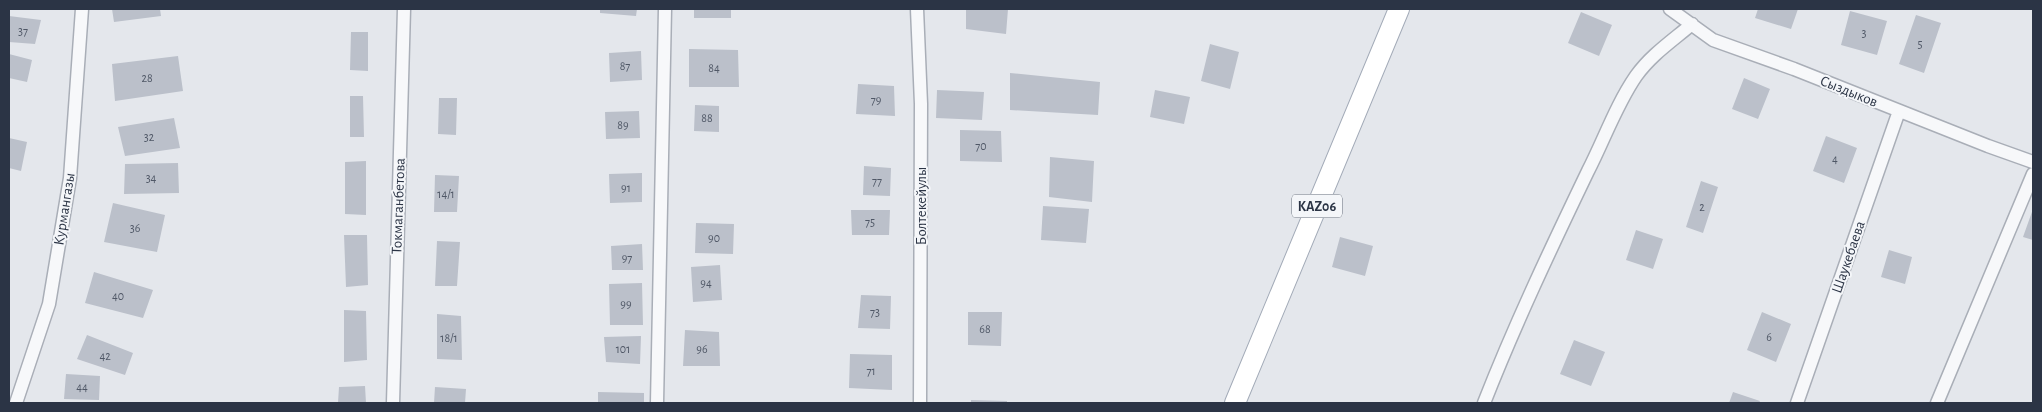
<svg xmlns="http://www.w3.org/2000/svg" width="2042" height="412" font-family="'Alegreya Sans',sans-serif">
<rect width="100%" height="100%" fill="#e4e7ec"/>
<path fill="#bbc0ca" d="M112 9H160L161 16 114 22Z
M600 9H637L636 16 600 13Z
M694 9H731V18H694Z
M966 9H1008L1006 34 966 29Z
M1758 9H1798L1791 29 1755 18Z
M1850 11 1887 21 1877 55 1841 45Z
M1581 12 1612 25 1599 56 1568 43Z
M1916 15 1941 23 1924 73 1899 64Z
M9 16 41 20 35 44 9 42Z
M351 32H368V71L350 70Z
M1210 44 1239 52 1230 89 1201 81Z
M689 49 738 50 739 87H689Z
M641 51 642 80 610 82 609 53Z
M9 54 32 60 27 82 9 78Z
M178 56 183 91 115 101 112 64Z
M1010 73 1100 82 1098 115 1010 110Z
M1744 78 1770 89 1758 119 1732 109Z
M858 84 894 86 895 116 856 114Z
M937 90 984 92 982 120 936 118Z
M1155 90 1190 97 1184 124 1150 117Z
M350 96H363L364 137H350Z
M439 98H457L456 135 438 134Z
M695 105 719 106V132L694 131Z
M639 111 640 138 606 139 605 112Z
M174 118 180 148 125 156 118 127Z
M960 130 1001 131 1002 162 960 161Z
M1826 136 1857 148 1844 183 1813 171Z
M9 138 27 142 21 171 9 168Z
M1050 157 1094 161 1092 202 1049 197Z
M366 161V215L345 214V162Z
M178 163 179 193 124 194 125 164Z
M864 166 891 168 890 196 863 195Z
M642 173V202L610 203 609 174Z
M435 175 459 176 457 212H434Z
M1701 181 1718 187 1703 233 1686 227Z
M113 203 165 215 157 252 104 242Z
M1043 206 1089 209 1086 243 1041 240Z
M2033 209V240L2023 237Z
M851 210H890L889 235H852Z
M696 223 734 224 733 254 695 253Z
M1636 230 1663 239 1653 269 1626 260Z
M344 235H367L368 285 346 287Z
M1340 237 1373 246 1365 276 1332 267Z
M437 241 460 242 457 286H435Z
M642 244 643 270H612L611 246Z
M1889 250 1912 257 1905 284 1881 277Z
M720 265 722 300 693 302 691 267Z
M94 272 153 290 143 318 85 303Z
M642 283 643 325H610L609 284Z
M861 295 891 296 890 329 858 328Z
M344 310 366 311 367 360 344 362Z
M968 312H1002L1001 346 968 345Z
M1762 312 1791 324 1776 362 1747 350Z
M437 314 461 316 462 360 437 359Z
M685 330 719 332 720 366H683Z
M87 335 133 353 125 375 77 359Z
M641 336 640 364 606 362 604 337Z
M1574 340 1605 352 1591 386 1560 374Z
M850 354 892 355V390L849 388Z
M66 374 100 376 99 400 64 399Z
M365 386 366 403H338L339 387Z
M435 387 466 389 465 403H434Z
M598 392 644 393V403H598Z
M1733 392 1760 401 1759 403H1729Z
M971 400 1007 401V403H971Z"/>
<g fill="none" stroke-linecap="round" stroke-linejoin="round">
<g stroke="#a9aeb7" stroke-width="15">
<path id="street" d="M917 9 921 104 920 403
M1670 9 1713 40 1794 69 1988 146 2033 162
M16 403 49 304 70 178 82 9
M393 403 404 9
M657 403 665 9
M1484 403C1515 324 1551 248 1588 171 1604 140 1616 105 1636 76 1651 55 1672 41 1692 24
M1797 403 1899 111
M1937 403 2033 174"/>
</g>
<g stroke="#a3abb8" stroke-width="22">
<path id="primary" d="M1235 403 1399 9"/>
</g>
<use href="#street" stroke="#f7f8fa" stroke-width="12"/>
<use href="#primary" stroke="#fff" stroke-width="20"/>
</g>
<g text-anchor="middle" stroke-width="4" stroke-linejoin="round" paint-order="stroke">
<g font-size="12" fill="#4f5766">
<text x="23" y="35">37</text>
<text x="1864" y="37">3</text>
<text x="1920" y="48">5</text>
<text x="625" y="70">87</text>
<text x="714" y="72">84</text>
<text x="147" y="82">28</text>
<text x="876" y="104">79</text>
<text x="707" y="122">88</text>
<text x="623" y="129">89</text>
<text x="149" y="141">32</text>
<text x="981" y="150">70</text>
<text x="1835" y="163">4</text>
<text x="151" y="182">34</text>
<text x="877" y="185">77</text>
<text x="626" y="192">91</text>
<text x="446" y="198">14/1</text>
<text x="1702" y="211">2</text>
<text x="870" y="226">75</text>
<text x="135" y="232">36</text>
<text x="714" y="242">90</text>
<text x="627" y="262">97</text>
<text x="706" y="287">94</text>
<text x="118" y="300">40</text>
<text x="626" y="308">99</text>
<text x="875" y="316">73</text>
<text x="985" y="333">68</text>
<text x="1769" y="341">6</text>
<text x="449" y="342">18/1</text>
<text x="623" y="353">101</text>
<text x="702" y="353">96</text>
<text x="105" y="360">42</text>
<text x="871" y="375">71</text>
<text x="82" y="391">44</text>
</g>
<rect fill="#f4f6f9" stroke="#676e7b" stroke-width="1" x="1292" y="194.5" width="50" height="23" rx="4"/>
<g font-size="14" font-weight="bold" fill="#2b3445">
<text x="1317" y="211">KАZ06</text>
</g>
<g font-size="15" fill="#2b3445" stroke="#f4f6f9">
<text transform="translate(1849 91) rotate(22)" y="5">Сыздыков</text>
<text transform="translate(398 206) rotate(-88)" y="5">Токмаганбетова</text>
<text transform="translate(921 206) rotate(-90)" y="5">Болтекейулы</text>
<text transform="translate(64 209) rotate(-81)" y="5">Курмангазы</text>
<text transform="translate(1848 257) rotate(-71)" y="5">Шаукебаева</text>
</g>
</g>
<rect width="2042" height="412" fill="none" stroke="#2b3445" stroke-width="20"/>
</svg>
